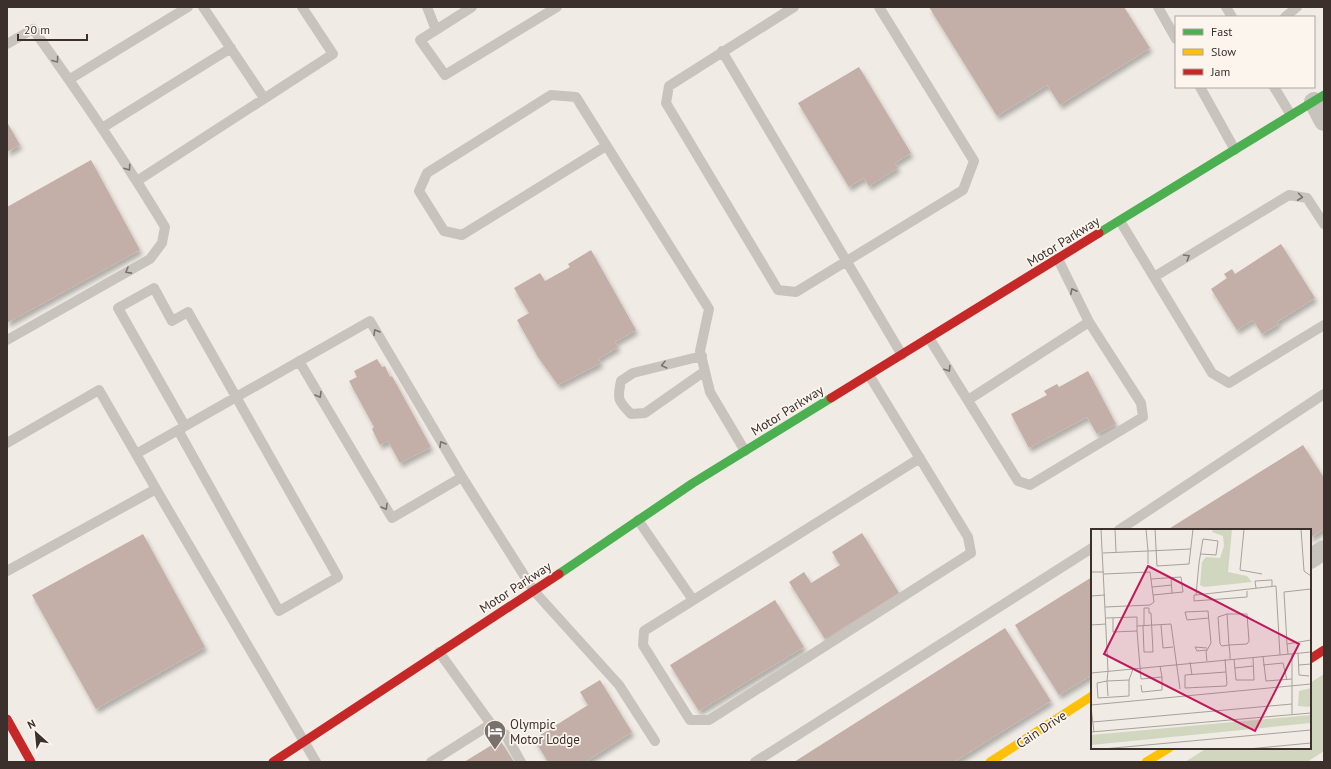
<svg xmlns="http://www.w3.org/2000/svg" width="1331" height="769" font-family="'PT Sans',sans-serif">
<defs>
<filter id="shadow"><feDropShadow dx="2.5" dy="4.5" stdDeviation="2" flood-color="#0004"/></filter>
</defs>
<rect width="100%" height="100%" fill="#f0ebe5"/>
<path fill="#d1d6bf" d="M1324 674V751L1307 762H1185L1207 748H1310V683Z"/>
<path fill="#c3afa7" filter="url(#shadow)" d="M929 7H1124L1150 48 1060 105 1047 85 997 116Z
M859 67 911 153 895 163 898 168 869 186 864 178 849 187 798 103Z
M7 122 20 145 7 152Z
M91 160 140 250 7 323V207Z
M1281 244 1315 298 1277 322 1279 324 1262 334 1253 320 1237 330 1211 289 1227 278 1224 274 1232 269 1235 274Z
M591 250 636 330 615 342 618 347 598 359 601 363 558 385 538 357 517 320 529 313 514 288 540 273 545 281 570 267 568 264Z
M377 359 382 367 385 366 390 377 392 376 431 447 400 463 388 441 380 445 372 429 374 427 349 381 357 377 354 371Z
M1088 371 1116 424 1097 434 1087 417 1029 448 1011 414 1047 395 1044 391 1057 384 1059 387Z
M1303 445 1324 478V529L1310 538V530H1167Z
M862 533 899 593 825 639 789 582 804 572 811 583 840 565 832 552Z
M143 534 205 647 96 709 32 595Z
M1092 577V675L1059 695 1015 625Z
M775 600 804 647 699 711 670 665Z
M1005 628 1051 701 954 762H794Z
M600 680 632 732 585 762H548L534 739 588 705 580 692Z
M500 740 514 762H464Z"/>
<g fill="none" stroke-linecap="round" stroke-linejoin="round">
<path stroke="#c9c3be" stroke-width="10" d="M203 7 264 98
M427 7 436 30 472 7
M794 7 669 86 666 103 778 290 796 292 963 190 974 161 879 7
M1158 7 1176 39
M1226 7 1232 17
M1285 17 1297 7
M436 30 420 40 445 75 557 7
M7 44 33 29C79 93 124 159 165 227L162 243 150 259 7 340
M722 51 902 355
M70 79 188 7
M1200 87 1235 150
M1274 87 1291 115
M102 128 231 48
M606 146 462 235 444 231 419 191 427 173 551 95 576 97 709 309 700 351 710 392 745 451
M137 181 333 54 302 7
M1120 221 1212 373 1229 383 1324 325
M1154 277 1289 195 1307 198 1324 224
M929 338 1018 481 1030 485 1143 417 1141 403 1089 322 1058 259
M702 356 633 373 621 381C617 399 618 401 631 414L645 413 705 371
M299 361 392 518 462 477
M869 375 968 537 971 553 709 720H690L643 645 644 631 920 458
M968 400 1089 322
M178 430 279 611 338 577 188 312 172 321 154 288 118 308 185 426
M7 443 99 390 136 454
M156 489 136 454 370 321 462 477 534 591 619 685 655 741
M638 520 693 600
M1119 530 1324 394
M7 571 156 489 316 762
M491 724 505 734 521 762
M431 762 491 724 439 652
M755 762 1092 548"/>
<path stroke="#c9c3be" stroke-width="20" d="M1314 102 1324 121
M1310 559 1324 550"/>
<path stroke="#4caf50" stroke-width="9" d="M1099 233 1324 95
M559 574 693 483 831 398"/>
<path stroke="#ffc107" stroke-width="9" d="M990 762 1092 696
M1146 762 1169 748"/>
<path stroke="#c62828" stroke-width="9" d="M831 398 1099 233
M1310 659 1324 650
M7 719 31 762
M273 762 559 574"/>
</g>
<defs><path id="oneway-chevron" d="M-2-3.5L2.5 0L-2 3.5" fill="none" stroke-width="1.6" stroke-linecap="round" stroke-linejoin="round"/></defs>
<g stroke="#7b726d">
<use href="#oneway-chevron" transform="translate(56 60) rotate(54)"/>
<use href="#oneway-chevron" transform="translate(128 168) rotate(56)"/>
<use href="#oneway-chevron" transform="translate(1300 197) rotate(7)"/>
<use href="#oneway-chevron" transform="translate(1187 257) rotate(-31)"/>
<use href="#oneway-chevron" transform="translate(128 271) rotate(151)"/>
<use href="#oneway-chevron" transform="translate(1073 291) rotate(-116)"/>
<use href="#oneway-chevron" transform="translate(376 332) rotate(-120)"/>
<use href="#oneway-chevron" transform="translate(664 365) rotate(166)"/>
<use href="#oneway-chevron" transform="translate(948 369) rotate(58)"/>
<use href="#oneway-chevron" transform="translate(319 395) rotate(59)"/>
<use href="#oneway-chevron" transform="translate(442 444) rotate(-120)"/>
<use href="#oneway-chevron" transform="translate(385 507) rotate(59)"/>
</g>
<defs>
<g id="hotel-pin" transform="scale(1.15)"><path d="M0 17L-7.5 6A9.5 9.5 0 1 1 7.5 6Z" fill="#7a716c" stroke="#fbf5ee"/><path d="M-6-4.5h1.5V1H6V5H4.5V3h-9V5H-6ZM-4 0a1.8 1.8 0 1 1 3.6 0ZM.5 0V-2.5h3Q6-2.5 6 0Z" fill="#fff"/></g>
</defs>
<g fill-rule="evenodd">
<use href="#hotel-pin" x="495" y="731"/>
</g>
<g text-anchor="middle" stroke-width="3.5" stroke-linejoin="round" paint-order="stroke">
<g font-size="13" fill="#3b302b" stroke="#fbf5ee">
<text transform="translate(1063 241) rotate(-32)" y="5">Motor Parkway</text>
<text transform="translate(787 410) rotate(-32)" y="5">Motor Parkway</text>
<text transform="translate(515 587) rotate(-33)" y="5">Motor Parkway</text>
<text transform="translate(1041 729) rotate(-33)" y="5">Cain Drive</text>
</g>
<g font-size="13" fill="#3b302b" stroke="#fbf5ee" text-anchor="start">
<text x="510" y="729">Olympic<tspan x="510" dy="15">Motor Lodge</tspan></text>
</g>
</g>
<g transform="translate(1091 529)">
<rect width="220" height="220" fill="#f0ebe5"/>
<path d="M122 0H141L137 43 156 47 161 53 113 58 109 56 111 33 115 28 129 29 133 17 132 7 121 3ZM220 159V178L207 177 208 162ZM220 186V194L0 216V206Z" fill="#d1d6bf"/>
<path fill="none" stroke="#a8a09b" stroke-width="1" d="M10 0 17 142 16 152 6 154 7 169 38 167V151L42 140M24 0 25 23M64 0 66 37 98 35 102 0M153 0 149 41 171 45M210 0 213 42 220 47M12 24 57 22 55 0M110 25 125 26 127 12 112 10 108 34 105 66 185 57 189 126M57 35V22L100 20M0 43H13M13 45 59 43 63 73 59 76 14 78M80 49 81 64M60 50 90 48 92 63 62 66M61 58 81 56M165 59 164 52 181 51V57M105 66H103V72L156 68V62M0 67 14 66M136 85 127 88 129 115 131 117 138 116 156 115 158 112 156 85H136L138 116 139 125V130M15 89 46 88V97M22 89V103L46 102 50 150 71 148 69 137M0 96 15 95M70 96 72 119 82 118M52 97 53 123H62L60 84H58V79H53V97M46 102V97L80 95 89 160M196 115 193 63 220 60M116 121 106 122 104 118 116 119M207 124 208 146 218 147M197 125 196 115 220 111M201 125V185M172 127 175 152 201 150M134 130 135 143 136 155 135 157 94 159V146L135 143M143 130 145 151H163L162 128M116 132 115 123 120 114 117 82 94 83 96 91 118 89M99 133 101 146M172 136 192 134 196 151M208 136 220 135M144 139 162 137M0 144 220 123M50 156 51 163 71 161V148M17 167 16 152 38 151M0 176 220 155M0 178 3 203M2 193 201 175M0 203 220 184M12 220 220 201M157 220 220 214"/>
<path fill="#c2185b" fill-opacity="0.15" stroke="#c2185b" stroke-width="2" d="M57 37 208 115 164 202 13 125Z"/>
<rect width="220" height="220" fill="none" stroke="#3b302b" stroke-width="2"/>
</g>
<rect width="1331" height="769" fill="none" stroke="#3b302b" stroke-width="16"/>
<rect x="1175" y="16" width="140" height="72" fill="#fbf5ee" stroke="#aea6a0"/>
<rect x="1183" y="29" width="20" height="6" fill="#4caf50" stroke="#aea6a0"/>
<text x="1211" y="36" font-size="12" fill="#3b302b">Fast</text>
<rect x="1183" y="49" width="20" height="6" fill="#ffc107" stroke="#aea6a0"/>
<text x="1211" y="56" font-size="12" fill="#3b302b">Slow</text>
<rect x="1183" y="69" width="20" height="6" fill="#c62828" stroke="#aea6a0"/>
<text x="1211" y="76" font-size="12" fill="#3b302b">Jam</text>
<g transform="translate(36 733) rotate(333)" stroke="#fbf5ee" stroke-width="3" paint-order="stroke">
<path d="M0-3L7 15L0 10L-7 15Z" fill="#3b302b"/>
<text y="-6" font-size="11" font-weight="bold" text-anchor="middle" fill="#3b302b">N</text>
</g>
<path d="M18 34v6h69v-6" fill="none" stroke="#3b302b" stroke-width="2"/>
<text x="24" y="34" font-size="12" fill="#3b302b" stroke="#fbf5ee" stroke-width="3" paint-order="stroke">20 m</text>
</svg>
